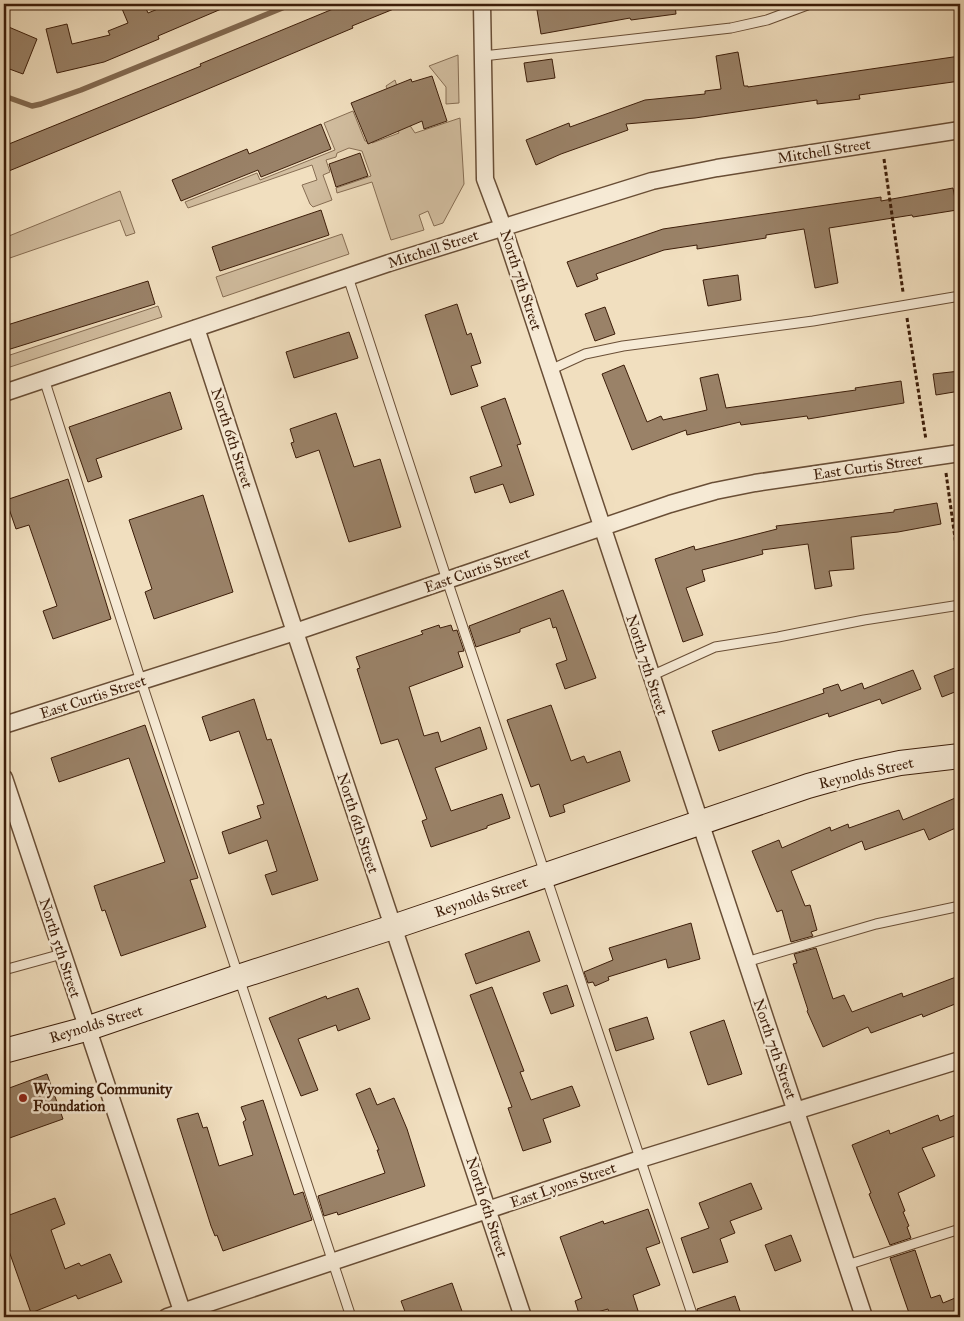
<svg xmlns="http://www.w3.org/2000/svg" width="964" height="1321" font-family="'IM FELL Great Primer',serif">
<rect width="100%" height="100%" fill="#f1dfbf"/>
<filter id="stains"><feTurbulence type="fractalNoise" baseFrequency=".004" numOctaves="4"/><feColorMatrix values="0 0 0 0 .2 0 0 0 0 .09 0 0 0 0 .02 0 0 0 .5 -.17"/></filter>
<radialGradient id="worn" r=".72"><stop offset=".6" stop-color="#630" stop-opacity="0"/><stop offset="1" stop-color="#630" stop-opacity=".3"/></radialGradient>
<path fill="#d2bea0" stroke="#876e54" d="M458 55 459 103 446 104V87L429 66Z
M395 80 409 124 415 133 460 118 464 184 443 223 434 226 428 211 419 215 424 230 391 240 372 182 337 193 336 188 371 176 362 151 349 148 337 153 336 157 326 160 330 172 323 175 332 200 313 207 310 204 302 185 317 180 312 165 188 208 185 202 257 173 260 180 335 150 324 123 353 111 365 141H367L363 123 372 143 399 133 390 111 396 109 386 86Z
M120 191 135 233 126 236 120 220 4 260V238Z
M342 234 349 254 223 297 216 277Z
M158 306 162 317 4 369V357Z"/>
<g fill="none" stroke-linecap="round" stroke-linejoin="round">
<path stroke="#836a51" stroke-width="5.5" d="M4 96 32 106 41 104 81 90 292 4"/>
</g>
<path fill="#9a8268" stroke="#3c1d09" d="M120 4H144L148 13 170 4H233L158 36 159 39 104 62 57 73 46 29 67 24 72 44 110 35 108 31 128 23Z
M345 4H406L352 26 353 28 196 94 4 173V146L201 66 200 64Z
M536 4H675L676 14 631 20 630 18 541 34Z
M4 25 37 39 23 74 4 67Z
M738 52 744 86H748V87L960 56V81L859 95 860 99 817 104V100L695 118 626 124 628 130 561 154 536 165 526 140 569 123 570 127 645 100 705 94V91L721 89 716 56Z
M552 59 555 78 527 82 524 63Z
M432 76 447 121 424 129 422 121 368 144 351 103 411 79 412 82Z
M321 124 331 149 261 177 258 170 181 201 172 180 247 149 249 154Z
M360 153 368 176 336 187 329 164Z
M953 188 957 210 913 217 912 215 829 228 838 283 815 288 804 229 766 235V238L697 249V245L664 250 596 274 598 279 577 287 567 262 663 229 881 197V201Z
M321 210 329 235 220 271 212 247Z
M738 275 741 300 708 306 703 280Z
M148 281 155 304 4 351V326Z
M457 304 467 335 471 333 481 363 471 366 478 386 451 395 425 315Z
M605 307 615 334 595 341 585 314Z
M349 332 358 358 294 378 286 352Z
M624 365 647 422 661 416 663 420 707 410 700 378 718 374 726 408 856 390 855 388 901 381 904 403 808 419 807 416 741 425 740 422 687 435 686 430 632 450 602 374Z
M960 371V391L936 395 933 374Z
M170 392 182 429 96 459 102 477 88 482 69 427Z
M505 398 521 444 517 445 534 495 510 503 503 484 475 493 470 477 502 466 481 407Z
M336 413 354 467 380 459 401 527 349 542 319 450 296 458 291 443 294 442 290 429Z
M68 479 111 619 53 639 43 611 57 606 29 525 16 529 6 500Z
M203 495 233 592 154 619 145 592 152 589 129 520Z
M937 503 941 524 898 532 851 537 854 569 829 571 832 586 815 589 808 544 762 550 763 554 702 570 705 581 686 588 703 635 683 642 655 559 694 546 695 550 777 529 776 526 894 512V510Z
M563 590 596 678 565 689 556 664 567 660 556 627 553 628 550 618 520 629V632L476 647 469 626Z
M439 625 440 628 451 625 453 631 457 630 464 651 458 652 463 667 409 687 424 736 438 732 441 742 480 727 487 749 435 768 451 811 502 794 510 818 487 826V828L431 847 422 821 427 819 398 739 381 744 357 669 360 668 356 657 423 634 421 631Z
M960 666V690L942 697 934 676Z
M913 670 921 689 882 704 880 699 829 717 828 713 719 751 712 731 824 693 823 689 838 684 841 691 862 683 864 689Z
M254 699 267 740 271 739 318 880 272 895 265 875 277 871 267 840 229 854 222 832 261 818 257 806 264 804 239 731 210 741 202 717Z
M551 705 571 761 584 756 587 763 620 751 630 781 563 805 565 812 550 817 539 784 531 787 507 720Z
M145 725 198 878 190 880 206 927 121 956 105 910 102 911 94 886 165 862 129 758 59 782 51 758Z
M960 796V826L929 840 924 829 865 850 862 841 791 871 805 906 810 905 817 930 811 932 813 936 791 942 782 910 777 912 752 851 779 840 782 848 830 827 831 831 848 824 849 828 899 810 903 820Z
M691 923 700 959 668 968 666 959 608 977 609 980 595 986 593 982 588 983 584 972 613 960 609 948Z
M529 931 540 961 476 984 465 954Z
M816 948 833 999 844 995 852 1012 902 993 903 997 956 977 960 990V1002L923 1017 922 1014 871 1033 868 1027 823 1047 807 1011 808 1010 793 964 797 963 794 954Z
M567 985 574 1006 551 1014 543 993Z
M492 987 524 1071 520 1072 531 1100 572 1086 580 1106 543 1119 551 1142 523 1151 508 1108 512 1107 470 995Z
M358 988 370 1019 338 1031 336 1025 298 1039 318 1090 301 1096 269 1018 326 996 327 999Z
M647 1017 654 1039 616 1051 609 1029Z
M724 1020 742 1074 708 1085 690 1032Z
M47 1074 63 1119 4 1140V1090Z
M370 1088 377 1105 394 1098 407 1129 425 1186 338 1215 337 1212 324 1216 318 1196 385 1173 377 1150H379L356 1094Z
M263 1100 294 1195 303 1192 312 1220 223 1251 217 1235 215 1236 211 1226 177 1119 198 1113 203 1128 207 1127 219 1166 253 1155 243 1122 246 1120 241 1107Z
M960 1113V1134L922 1148 935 1176 898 1193 905 1211 903 1212 909 1226 907 1227 911 1238 890 1245 869 1194 871 1193 852 1145 889 1130 890 1134 938 1115 940 1121Z
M751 1183 762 1209 730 1221 735 1233 720 1239 728 1262 693 1273 681 1238 709 1228 699 1203Z
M55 1198 65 1224 51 1230 65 1269 79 1263 81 1266 110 1254 122 1282 78 1299 76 1295 31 1313 4 1237V1217Z
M648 1209 660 1243 646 1248 660 1285 633 1295 640 1317H610L608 1309 580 1317 575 1301 582 1298 560 1237 603 1221 604 1224Z
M791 1235 801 1261 775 1271 765 1245Z
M915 1250 931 1298 940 1295 943 1303 960 1296V1317H910V1316L890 1258Z
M452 1283 464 1317H407L401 1301Z
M735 1296 742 1317H699L697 1309Z"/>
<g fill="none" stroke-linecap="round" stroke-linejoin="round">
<g stroke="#694e36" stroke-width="11">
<path id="service" d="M483 56 731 28 767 20 810 4
M348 277 447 580 693 1317
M550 370 585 354 623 346 813 321 960 296
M44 379 141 681 351 1317
M651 676 715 647 778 637 864 620 960 605
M746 962 876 924 960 906
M4 970 62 954
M847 1265 960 1229"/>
</g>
<g stroke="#694e36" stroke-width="19">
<path id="minor" d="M482 4 485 179 503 227 864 1317
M196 328 295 632 523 1317
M4 393 389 263 652 181 717 168 960 130
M4 725 295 632 670 504 715 491 755 483 960 453
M4 778 184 1317
M167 1317 640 1159 960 1060"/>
</g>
<g stroke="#3c1d09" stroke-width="26">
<path id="secondary" d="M4 1051 86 1029 238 977 393 927 808 786 858 772 900 763 960 756"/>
</g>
<path stroke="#3c1d09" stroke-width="3" stroke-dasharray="4 2.5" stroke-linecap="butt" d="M884 159 903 292
M907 318 926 440
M946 473 960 574"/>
<use href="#service" stroke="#f6ead5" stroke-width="9"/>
<use href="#minor" stroke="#f6ead5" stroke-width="16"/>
<use href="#secondary" stroke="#f6ead5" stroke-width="24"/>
</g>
<circle fill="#8f2418" stroke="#f6ead5" stroke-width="2" cx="23" cy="1098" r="5"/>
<g text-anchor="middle" stroke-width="5" stroke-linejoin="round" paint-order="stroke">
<g font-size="15" fill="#3c1d09" stroke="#f6ead5">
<text transform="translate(824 151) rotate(-9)" y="5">Mitchell Street</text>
<text transform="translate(433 249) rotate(-18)" y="5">Mitchell Street</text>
<text transform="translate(521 280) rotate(72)" y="5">North 7th Street</text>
<text transform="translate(232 438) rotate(72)" y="5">North 6th Street</text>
<text transform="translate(868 467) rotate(-8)" y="5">East Curtis Street</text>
<text transform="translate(477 570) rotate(-19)" y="5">East Curtis Street</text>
<text transform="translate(647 665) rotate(72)" y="5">North 7th Street</text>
<text transform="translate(93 697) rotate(-18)" y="5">East Curtis Street</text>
<text transform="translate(866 773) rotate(-13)" y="5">Reynolds Street</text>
<text transform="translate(358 823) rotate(72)" y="5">North 6th Street</text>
<text transform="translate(481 897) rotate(-19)" y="5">Reynolds Street</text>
<text transform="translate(60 948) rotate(72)" y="5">North 5th Street</text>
<text transform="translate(96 1024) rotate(-17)" y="5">Reynolds Street</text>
<text transform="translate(775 1049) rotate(71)" y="5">North 7th Street</text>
<text transform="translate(563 1185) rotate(-19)" y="5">East Lyons Street</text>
<text transform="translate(487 1207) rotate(72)" y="5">North 6th Street</text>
</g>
<g font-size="15" font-weight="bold" fill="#3c1d09" stroke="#f6ead5" text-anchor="start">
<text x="33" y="1094">Wyoming Community<tspan x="33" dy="17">Foundation</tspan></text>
</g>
</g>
<rect width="964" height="1321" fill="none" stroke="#f1dfbf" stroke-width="20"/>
<rect x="5" y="5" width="954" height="1311" fill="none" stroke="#3c1d09" stroke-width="2.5"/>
<rect x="10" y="10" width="944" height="1301" fill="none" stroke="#3c1d09"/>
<rect width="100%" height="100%" filter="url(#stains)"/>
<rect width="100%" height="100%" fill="url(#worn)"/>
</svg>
